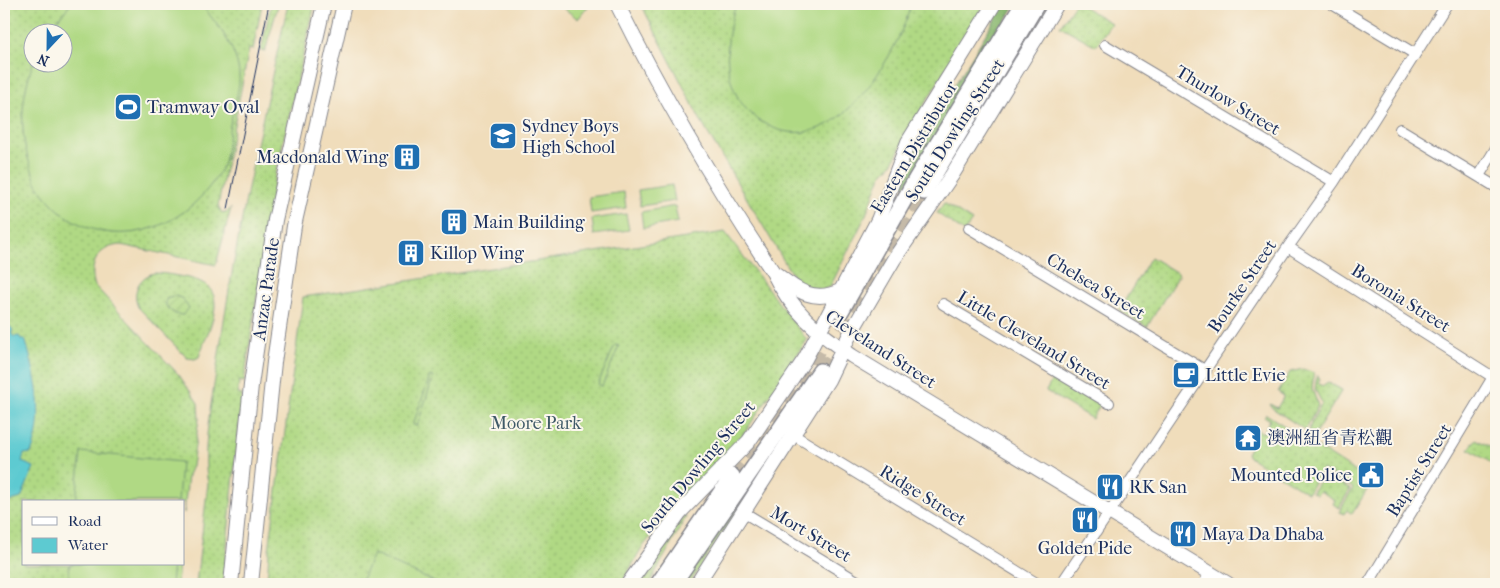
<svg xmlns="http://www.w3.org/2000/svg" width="1500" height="588" font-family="'IM FELL French Canon','Noto Serif SC',serif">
<defs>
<pattern id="grass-dots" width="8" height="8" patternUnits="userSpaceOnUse" patternTransform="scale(1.25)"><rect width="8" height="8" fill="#b0d984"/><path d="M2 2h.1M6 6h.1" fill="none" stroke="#97bb74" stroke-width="1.8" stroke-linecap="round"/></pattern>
<pattern id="forest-firs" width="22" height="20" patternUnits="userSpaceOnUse" patternTransform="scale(1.25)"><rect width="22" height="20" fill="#8cb972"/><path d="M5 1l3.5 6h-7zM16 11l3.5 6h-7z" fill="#729761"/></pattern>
<pattern id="garden-furrows" width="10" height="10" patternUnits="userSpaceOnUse" patternTransform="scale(1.25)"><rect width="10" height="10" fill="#b0d984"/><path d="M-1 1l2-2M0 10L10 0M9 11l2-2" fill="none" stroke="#97bb74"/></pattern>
</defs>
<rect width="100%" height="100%" fill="#fbf7ec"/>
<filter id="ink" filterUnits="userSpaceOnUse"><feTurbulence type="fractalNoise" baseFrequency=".02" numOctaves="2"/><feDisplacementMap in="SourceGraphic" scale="10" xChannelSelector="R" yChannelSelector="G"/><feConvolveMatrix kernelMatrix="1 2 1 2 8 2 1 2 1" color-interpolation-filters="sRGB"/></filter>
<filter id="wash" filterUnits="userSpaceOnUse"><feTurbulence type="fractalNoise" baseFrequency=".0096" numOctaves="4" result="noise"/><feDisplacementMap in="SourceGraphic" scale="20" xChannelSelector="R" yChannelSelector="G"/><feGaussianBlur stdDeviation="1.12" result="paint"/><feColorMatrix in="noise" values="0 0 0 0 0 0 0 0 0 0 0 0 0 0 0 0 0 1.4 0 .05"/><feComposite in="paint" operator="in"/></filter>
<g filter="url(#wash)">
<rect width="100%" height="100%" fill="#f0ddbb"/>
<path fill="url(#grass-dots)" stroke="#668471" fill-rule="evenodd" d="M4 4H262L253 50 249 49 218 206 221 212 226 213 231 208 216 265 121 245C98 246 88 265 95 286L179 375 198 403 199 419 192 466 188 475 184 513V502H24V564H179L177 584H4ZM32 32H62V62H32Z
M271 4H278L277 9 265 52 261 51Z
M288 4H315L274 181 244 382 239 381 238 394 242 395 223 584H196L208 483C201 453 212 399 217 367 234 245 261 124 288 4Z
M641 4H985L912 125 892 164 881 176 865 217 830 287 818 291 797 283 703 125Z
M1075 4H1079L1111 23 1096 46 1060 26Z
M944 203 972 221 964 232 937 213Z
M725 232 807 340 737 444 671 513 644 545 621 584H267L269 550 303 297Z
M1151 257 1179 274 1147 327 1119 310Z
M154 273C166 273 177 276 189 278 234 288 209 326 199 357L195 359 187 358 138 307C132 293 138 277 154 273Z
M1303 369 1314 373 1312 388 1318 406 1305 430 1272 408 1270 404 1277 408 1284 396 1278 392 1290 372Z
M1055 375 1101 403 1092 419 1046 391Z
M1317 375 1320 379 1318 383 1322 386 1328 382 1342 390 1314 436 1308 432 1312 421 1322 403 1315 389Z
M1266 414 1364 477 1367 490 1352 514 1347 510 1344 514 1339 512 1353 488 1322 469 1308 493 1249 457 1247 453 1255 440 1256 429 1263 433 1270 420 1264 416Z
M1476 439 1496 450V466L1469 449Z
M1324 473 1350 489 1339 508 1333 504 1335 500 1320 491 1317 495 1312 492Z"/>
<path fill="url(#forest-firs)" stroke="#547468" d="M1004 4H1016L905 186 899 184 911 157Z"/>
<path fill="url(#garden-furrows)" stroke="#668471" d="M176 296 183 299 189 308 183 315 175 314 166 306V299Z
M784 433 786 434 689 584H680Z
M684 515 686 517 649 584H637Z"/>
<path fill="#b0d984" stroke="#668471" d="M71 4H200C218 24 242 54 239 84 237 97 233 111 230 124 228 138 227 157 221 169 182 241 87 260 39 187 35 182 34 175 32 170 18 133 21 99 33 63L62 62V32H47Z
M558 4H590L578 19Z
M736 4H911C901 44 861 111 822 127 803 135 784 134 767 125 721 101 722 47 736 4Z
M672 185 675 201 640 206 638 190Z
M624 192 626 208 591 213 589 197Z
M675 206 678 222 643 228 641 212Z
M626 214 629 230 594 235 592 219Z
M615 345 619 346 602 386 598 384Z
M430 376 433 377 417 426 413 425Z
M81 452 181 462 178 502H76Z
M373 554 439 584H360Z
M70 564H173L171 584H68Z"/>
<path fill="#5dcad1" stroke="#3c7c98" d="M4 320 13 330 11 333 14 337 19 336 21 339H25C36 375 46 417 31 453L24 454 22 462 34 467 21 498 4 503Z"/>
</g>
<g filter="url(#ink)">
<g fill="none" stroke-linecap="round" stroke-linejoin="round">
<path stroke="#c5baa8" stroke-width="15" stroke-dasharray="15 8" stroke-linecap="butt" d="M820 371 924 192
M732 476 778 418 841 311"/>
<g stroke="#86868c" stroke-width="12">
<path id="minor" d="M1332 4 1415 54
M1105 45 1334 182
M1400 129 1496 187
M1479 176 1496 148
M969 228 1206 371
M1288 247 1496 379
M943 304 1109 403
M792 434 1038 584
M743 512 862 584
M1061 584 1288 247 1334 182 1447 4
M1204 584 1210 573
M1368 584 1496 372"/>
</g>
<g stroke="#86868c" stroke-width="16">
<path id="major" d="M617 4C663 96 716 187 773 272 791 310 818 333 852 356L1228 584
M776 274C797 291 815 304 842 290
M231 584 251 385 275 220 324 4
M251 584 274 362 294 226 344 4
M628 584 680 512 749 441 805 359 878 220 908 142 994 4
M697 584 828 380 850 334 894 259 952 175 1057 4"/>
</g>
<g stroke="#86868c" stroke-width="18">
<path id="highway" d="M924 192 1037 4
M841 311 916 179 1023 4
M658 584 732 476
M673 584 820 371"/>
</g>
<use href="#minor" stroke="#fff" stroke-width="10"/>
<use href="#major" stroke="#fff" stroke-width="14"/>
<use href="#highway" stroke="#fff" stroke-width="15"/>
<path stroke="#1b2f5e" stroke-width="1" d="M228 209 269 4"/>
</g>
</g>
<defs>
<g id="stadium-square" transform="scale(1.4375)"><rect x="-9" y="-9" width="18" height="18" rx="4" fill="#1f6fb2" stroke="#fbf7ec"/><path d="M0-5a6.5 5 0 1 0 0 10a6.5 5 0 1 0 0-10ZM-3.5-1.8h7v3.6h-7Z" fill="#fff"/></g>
<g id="school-square" transform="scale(1.4375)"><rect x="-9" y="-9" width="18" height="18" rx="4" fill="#1f6fb2" stroke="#fbf7ec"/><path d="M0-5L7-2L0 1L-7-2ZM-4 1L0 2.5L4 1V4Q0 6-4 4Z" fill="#fff"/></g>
<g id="building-square" transform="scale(1.4375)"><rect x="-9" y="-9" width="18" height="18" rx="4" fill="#1f6fb2" stroke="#fbf7ec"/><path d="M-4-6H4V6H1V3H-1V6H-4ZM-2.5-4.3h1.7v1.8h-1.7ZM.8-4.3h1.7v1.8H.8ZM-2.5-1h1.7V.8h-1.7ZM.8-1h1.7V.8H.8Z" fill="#fff"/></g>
<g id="cafe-square" transform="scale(1.4375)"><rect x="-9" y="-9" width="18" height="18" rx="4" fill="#1f6fb2" stroke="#fbf7ec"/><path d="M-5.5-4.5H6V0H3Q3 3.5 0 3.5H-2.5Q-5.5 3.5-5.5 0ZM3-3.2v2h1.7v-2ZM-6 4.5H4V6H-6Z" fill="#fff"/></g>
<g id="temple-square" transform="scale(1.4375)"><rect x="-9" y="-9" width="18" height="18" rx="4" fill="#1f6fb2" stroke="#fbf7ec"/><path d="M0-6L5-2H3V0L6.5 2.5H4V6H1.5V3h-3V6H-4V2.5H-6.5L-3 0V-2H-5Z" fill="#fff"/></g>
<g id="civic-square" transform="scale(1.4375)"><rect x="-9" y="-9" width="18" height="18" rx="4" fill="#1f6fb2" stroke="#fbf7ec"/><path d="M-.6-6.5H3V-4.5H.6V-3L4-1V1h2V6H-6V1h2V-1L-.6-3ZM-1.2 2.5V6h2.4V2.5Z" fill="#fff"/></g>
<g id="restaurant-square" transform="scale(1.4375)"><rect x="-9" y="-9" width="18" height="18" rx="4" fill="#1f6fb2" stroke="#fbf7ec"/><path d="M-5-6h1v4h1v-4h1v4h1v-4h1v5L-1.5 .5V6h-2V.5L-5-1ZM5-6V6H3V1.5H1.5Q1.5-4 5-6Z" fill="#fff"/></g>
</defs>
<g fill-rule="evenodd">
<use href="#stadium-square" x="128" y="107"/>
<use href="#school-square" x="503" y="136"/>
<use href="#building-square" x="407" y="157"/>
<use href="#building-square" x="454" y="222"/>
<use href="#building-square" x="411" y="253"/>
<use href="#cafe-square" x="1186" y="375"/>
<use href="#temple-square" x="1248" y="438"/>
<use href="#civic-square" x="1371" y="475"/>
<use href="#restaurant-square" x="1110" y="487"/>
<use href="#restaurant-square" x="1085" y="520"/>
<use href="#restaurant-square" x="1183" y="534"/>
</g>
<g text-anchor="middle" stroke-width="4" stroke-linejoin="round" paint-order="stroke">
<g font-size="18" fill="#1b2f5e" stroke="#fbf7ec">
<text transform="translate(1228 100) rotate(31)" y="6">Thurlow Street</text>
<text transform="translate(955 130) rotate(-57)" y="6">South Dowling Street</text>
<text transform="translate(914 147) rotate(-59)" y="6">Eastern Distributor</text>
<text transform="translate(1096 286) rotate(31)" y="6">Chelsea Street</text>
<text transform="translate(1242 286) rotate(-56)" y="6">Bourke Street</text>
<text transform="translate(266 289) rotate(-82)" y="6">Anzac Parade</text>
<text transform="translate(1401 298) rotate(32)" y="6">Boronia Street</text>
<text transform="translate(1034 340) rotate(31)" y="6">Little Cleveland Street</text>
<text transform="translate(881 349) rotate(33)" y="6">Cleveland Street</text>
<text transform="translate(698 467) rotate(-50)" y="6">South Dowling Street</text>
<text transform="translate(1419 470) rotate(-58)" y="6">Baptist Street</text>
<text transform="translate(923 495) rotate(32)" y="6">Ridge Street</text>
<text transform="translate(811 534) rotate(31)" y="6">Mort Street</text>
</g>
<g font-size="18" fill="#1b2f5e" stroke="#fbf7ec" text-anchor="start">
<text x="147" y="113">Tramway Oval</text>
<text x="522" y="132">Sydney Boys<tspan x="522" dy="21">High School</tspan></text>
<text x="388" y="163" text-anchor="end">Macdonald Wing</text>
<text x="473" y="228">Main Building</text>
<text x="430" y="259">Killop Wing</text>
<text x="1205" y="381">Little Evie</text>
<text x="1267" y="444">澳洲紐省青松觀</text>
<text x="1352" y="481" text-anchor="end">Mounted Police</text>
<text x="1129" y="493">RK San</text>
<text x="1202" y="540">Maya Da Dhaba</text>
<text x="1085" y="554" text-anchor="middle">Golden Pide</text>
</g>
<g font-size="18" fill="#405a68" stroke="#fbf7ec">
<text x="536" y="429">Moore Park</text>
</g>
</g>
<rect width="1500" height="588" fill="none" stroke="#fbf7ec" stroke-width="20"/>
<rect x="22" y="500" width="162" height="65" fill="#fbf7ec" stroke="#a1a7b3"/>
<rect x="32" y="517" width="25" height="8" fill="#ffffff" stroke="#a1a7b3"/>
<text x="68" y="526" font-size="15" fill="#1b2f5e">Road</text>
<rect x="32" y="538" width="25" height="15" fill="#5dcad1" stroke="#a1a7b3"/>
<text x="68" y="550" font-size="15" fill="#1b2f5e">Water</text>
<g transform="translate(48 48) rotate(202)"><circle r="24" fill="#fbf7ec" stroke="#a1a7b3"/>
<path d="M0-4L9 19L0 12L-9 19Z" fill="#1f6fb2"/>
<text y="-8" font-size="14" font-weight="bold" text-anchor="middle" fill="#1b2f5e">N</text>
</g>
</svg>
